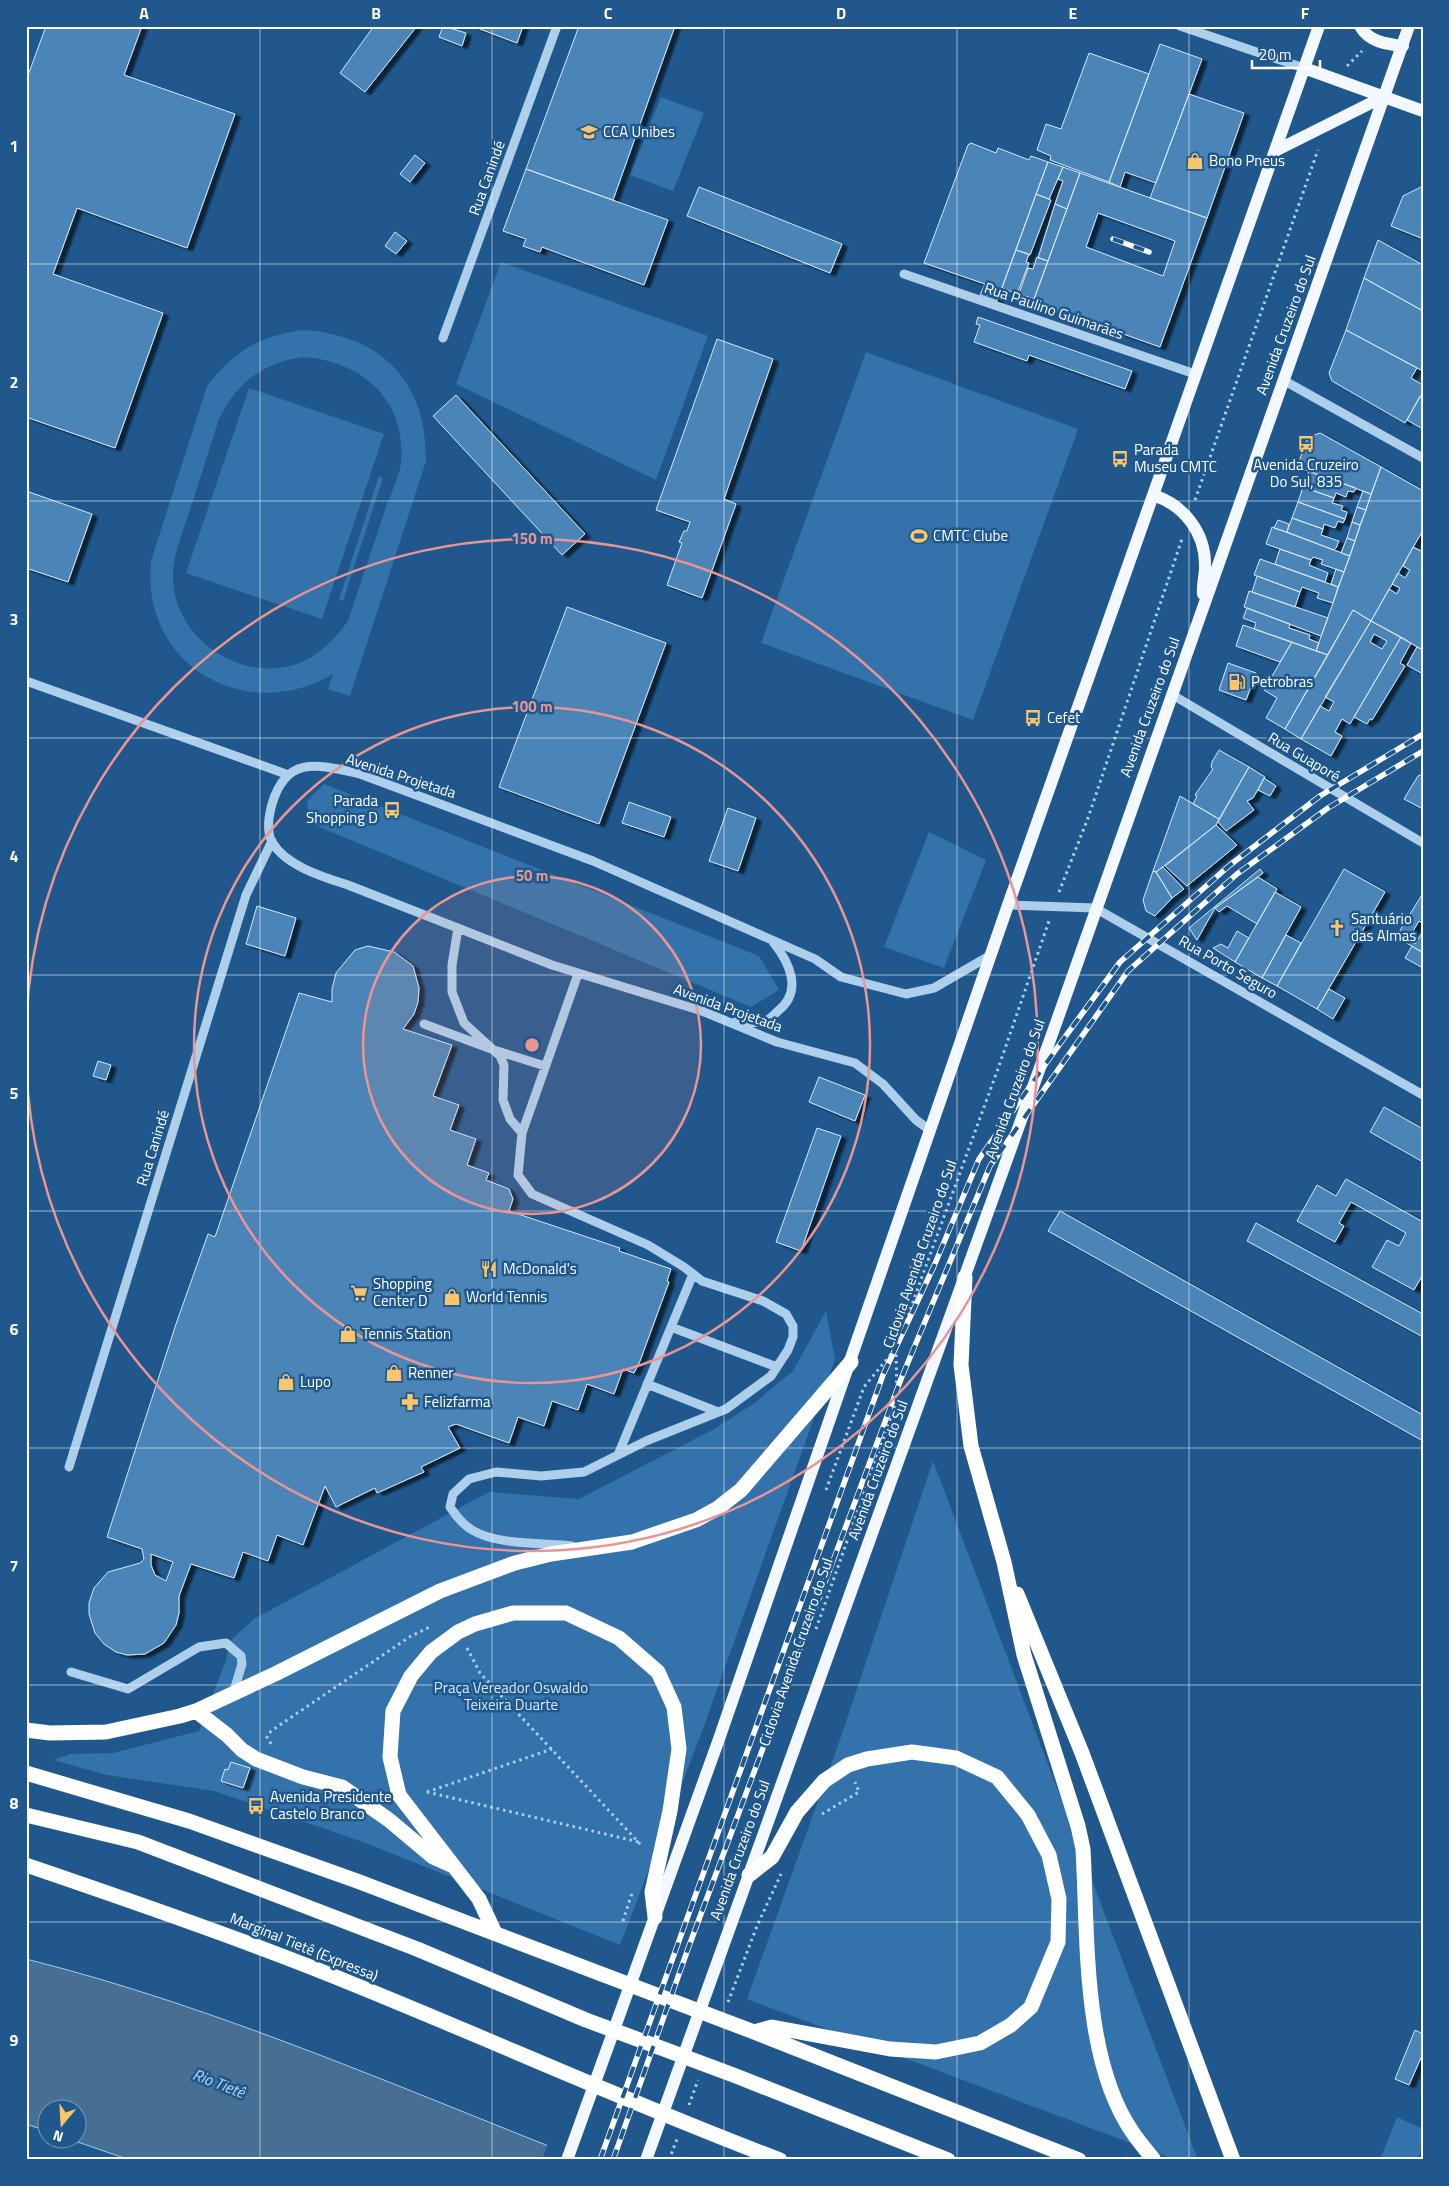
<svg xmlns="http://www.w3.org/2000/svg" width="1449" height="2186" font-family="'Titillium Web',sans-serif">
<defs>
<filter id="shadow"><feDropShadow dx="5.5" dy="3" stdDeviation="1" flood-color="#0009"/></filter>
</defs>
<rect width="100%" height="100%" fill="#20588d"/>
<path fill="#3372aa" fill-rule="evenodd" d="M661 97 704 113 673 191 630 175Z
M501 262 708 336 656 480 456 384Z
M303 330C381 335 427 381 426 461L350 696 328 689 333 674C266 715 175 687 154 607 150 592 150 577 151 561L207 386C234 351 259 336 303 330ZM303 357C362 361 407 400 401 463 399 478 390 495 385 510 373 547 360 584 348 621 337 636 326 648 310 658 252 690 175 644 173 579 172 557 182 535 189 513 199 482 209 450 219 419 237 382 263 363 303 357Z
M866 352 1078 429 973 720 761 643Z
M249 388 384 434 322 619 186 573Z
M379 476 383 478 343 601 339 599Z
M324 784 759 956 779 990 751 1007 310 823 307 801Z
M929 832 986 860 944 968 884 947Z
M826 1311 835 1359 703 1729 620 1945 366 1843 214 1791 107 1775 53 1760 71 1754 113 1753 199 1731 226 1660 230 1641 254 1619 489 1492 579 1499 714 1429 753 1404 793 1371Z
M933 1461 1198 2160H1176L747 1999 843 1731Z
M1397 2117 1423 2129V2147L1417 2160H1380Z"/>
<path fill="#476f94" stroke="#a1cbed" d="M26 1959C218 2007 400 2088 584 2160H130L69 2139 78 2138V2108H48L47 2131 26 2124Z"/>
<path fill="#20588d" d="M548 2143 585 2157 586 2160H542Z"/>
<path fill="#4c84b6" stroke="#d3e7f9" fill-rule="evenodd" filter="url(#shadow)" d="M46 26H142L124 75 235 114 187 248 77 208 53 274 163 313 115 448 26 417V81Z
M374 26H417L365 92 340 73Z
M443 26 466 33 462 46 439 37Z
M472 26H523L517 43Z
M579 26H675L613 200 526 169Z
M1160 44 1202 59 1156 183 1125 172 1120 187 1109 182Z
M1089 53 1149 74 1109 182 1050 160 1051 156 1037 150 1046 124 1061 129Z
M1189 94 1244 113 1207 218 1150 198Z
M971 143 996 153 998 148 1029 160 1031 156 1048 162 997 301 980 295 985 284 924 263 968 145Z
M415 155 425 163 410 182 400 174Z
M1048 162 1063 167 1049 199 1036 194Z
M1063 167 1080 173 1067 209 1055 204 1063 181 1058 179Z
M526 169 668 220 644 285 542 247 540 252 523 246 526 239 503 231Z
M1080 173 1207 218 1160 347 1033 302ZM1098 213 1175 241 1163 276 1086 247Z
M1423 186V233L1421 238 1391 226 1403 196Z
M699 187 842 244 830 273 687 216Z
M1036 194 1051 200 1030 255 1016 250Z
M1055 204 1067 209 1048 261 1038 258Z
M395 232 407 241 396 254 385 246Z
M1378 240 1423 265V311L1364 278Z
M1016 250 1029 254 1026 262 1029 263 1017 294 1002 288Z
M1037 257 1048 261 1034 299 1019 294 1028 268 1033 269Z
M1364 278 1423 311V371L1346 330Z
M978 317 1132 371 1125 389 1029 355 1027 361 974 342 980 325 976 324Z
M1346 330 1417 368 1411 378 1423 385V392L1405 423 1332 381 1329 373Z
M717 339 773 359 724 499 736 504 702 598 667 585 682 543 679 542 684 531H687L690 522 656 510Z
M456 395 585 534 562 555 433 416Z
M1420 396 1423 397V429L1407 420Z
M1320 433 1381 467 1371 494 1297 467 1308 437Z
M1381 467 1423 491V530L1371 621 1353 610 1328 655 1316 651Z
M1309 471 1356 488 1354 492 1348 491 1346 497 1336 493 1334 498 1303 487Z
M1303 487 1334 498 1332 503 1343 506 1341 510 1347 512 1345 519 1298 502Z
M26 491 92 514 68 582 26 568Z
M1363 491 1371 494 1366 510 1357 507Z
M1298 502 1345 519 1343 523 1338 521 1335 528 1324 524 1323 529 1292 518Z
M1357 507 1366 510 1360 525 1352 522Z
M1292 518 1323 529 1321 535 1339 541 1336 548 1334 550 1287 532Z
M1278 520 1289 524 1287 532 1274 528Z
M1352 522 1360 525 1355 541 1347 538Z
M1272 527 1350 556 1344 572 1321 564 1323 560 1313 557 1311 560 1266 544Z
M1347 538 1355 541 1350 556 1341 553Z
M1413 547 1421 551 1423 548V650L1371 621 1389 589 1397 594 1400 588 1392 584 1398 573 1405 578 1410 570 1403 566Z
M1280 549 1311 560 1309 565 1328 573 1325 582 1275 564Z
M1260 559 1338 587 1333 603 1317 598 1319 593 1302 587 1300 592 1254 575Z
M1336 569 1344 572 1338 587 1331 584Z
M1257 576 1300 592 1295 607 1252 592Z
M1249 591 1328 618 1321 636 1244 607Z
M567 607 666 643 599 824 499 787Z
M1247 608 1290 624 1289 628 1310 635 1309 639 1319 643 1316 651 1254 629 1256 623 1243 618Z
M1353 610 1371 621 1301 739 1285 729Z
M1371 621 1401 637 1350 724 1342 719 1335 732 1342 736 1331 756 1301 739 1320 706 1329 711 1334 702 1325 697ZM1374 634 1387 641 1382 649 1370 642Z
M1243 625 1292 642 1280 662 1236 646Z
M1401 637 1411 643 1400 663 1405 666 1372 720 1370 719 1367 724 1354 717Z
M1292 642 1328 655 1285 729 1266 718 1277 698 1264 690Z
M1417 647 1423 650V674L1407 665Z
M1228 663 1256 673 1246 700 1219 690Z
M1219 750 1249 767 1219 819 1193 804 1197 796 1195 795 1213 769 1211 767 1212 762Z
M1249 767 1265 777 1253 798 1247 801 1254 810 1226 831 1218 822Z
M1423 774V809L1404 799 1418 776Z
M1264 778 1276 786 1270 796 1258 790Z
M1180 796 1219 819 1216 825 1156 872 1153 871Z
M629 802 671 817 664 837 622 823Z
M728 808 756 818 738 871 709 861Z
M1216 825 1237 845 1187 886 1165 866Z
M1163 867 1184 889 1172 898 1156 872Z
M1260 869 1263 873 1215 908 1197 940 1196 939 1189 928Z
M1344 869 1385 892 1317 1009 1277 986Z
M1153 871 1156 872 1172 898 1155 916 1146 911 1143 900Z
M1258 877 1277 889 1257 924 1227 906 1219 912 1215 908Z
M1275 892 1301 907 1262 978 1235 962Z
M1423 893V951L1422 952 1396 937Z
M257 906 296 918 285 956 246 944Z
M1419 921 1423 924V931L1415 944 1411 942 1414 938 1410 936Z
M1237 931 1249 938 1235 962 1213 948 1221 944 1228 948Z
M1286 935 1301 943 1277 986 1262 978Z
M368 946 394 952 413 966 419 988 418 1002 414 1014 403 1029 452 1045 433 1096 459 1105 450 1130 476 1139 467 1165 489 1173 486 1180 509 1189 513 1199 509 1211 620 1248 619 1251 671 1269 667 1281 669 1282 640 1361 634 1373 623 1369 614 1394 587 1384 578 1410 552 1401 544 1426 518 1417 509 1443 456 1424 448 1427 460 1448 421 1467 424 1472 377 1493 375 1488 336 1507 325 1486 303 1545 277 1535 268 1561 243 1552 234 1578 191 1564 179 1596V1613L176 1625 164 1643 145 1654 127 1655 116 1652 104 1644 95 1633 89 1614V1603L94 1588 108 1572 140 1563 144 1559 142 1549 107 1537 176 1324 208 1234 215 1237 299 993 332 1002V989L336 973 355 950ZM151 1554 173 1562 166 1581 155 1575 151 1565Z
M1412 946 1423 953V968L1405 958Z
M1329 989 1345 998 1333 1019 1317 1009Z
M98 1061 111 1065 106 1080 93 1076Z
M819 1077 865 1095 855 1121 809 1102Z
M1384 1107 1423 1129V1162L1370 1132Z
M817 1128 841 1136 801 1251 776 1242Z
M1346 1179 1423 1222V1274L1414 1290 1372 1267 1387 1240 1399 1246 1406 1233 1351 1202 1339 1223 1344 1226 1335 1242 1297 1221 1317 1185 1336 1196Z
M1060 1211 1423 1415V1441L1048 1231Z
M1256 1223 1423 1314V1337L1247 1241Z
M231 1762 250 1768 243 1788 221 1781 225 1769 228 1770Z
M1415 2030 1423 2034V2053L1409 2085 1395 2079Z"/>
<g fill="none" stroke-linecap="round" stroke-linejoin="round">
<path stroke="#aecfec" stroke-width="3" stroke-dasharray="2.5 4" stroke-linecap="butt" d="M1347 66 1362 51
M1195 500 1318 150
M1059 892 1088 818 1182 539
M826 1490 864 1387 896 1348 999 1066 1049 921
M816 1629 897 1400 896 1349
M467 1648 480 1673 643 1847
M271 1744 267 1737 271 1731 411 1636 430 1627
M427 1792 639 1842
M427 1792 552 1749
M822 1814 859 1792 855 1782
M623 1921 632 1893
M728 2002 757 1926 781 1874
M689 2105 698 2080
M669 2160 677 2139"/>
<path stroke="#aecfec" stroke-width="9" d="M1180 26 1304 68
M904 274 1195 374
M443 338 557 26
M1283 380 1423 458
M26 681 286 774
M1171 694 1423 843
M1008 905 1095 908 1423 1095
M458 928 452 965V992L464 1023 500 1056 504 1065 503 1100 510 1119 522 1133 518 1175 532 1194 648 1245 684 1267 702 1281 763 1301 786 1314 793 1326V1337L788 1350 771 1376 726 1409 646 1441 584 1472 541 1476 496 1472 469 1479 453 1494 450 1507C456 1516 462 1524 472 1530 496 1545 543 1543 572 1546
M735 1022C743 1022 758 1024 766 1021 770 1019 775 1014 778 1011 803 991 790 963 773 942
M424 1024 494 1050 545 1066
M931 1131 916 1120 883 1084 855 1063 777 1042 702 1011 552 965 348 885C323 877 286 866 272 842 266 831 269 815 272 804 287 754 319 765 360 774L593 861 815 959 841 977 906 994 934 988 991 955
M522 1133 578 974
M671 1327 777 1367
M647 1384 718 1412
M618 1455 693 1274
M69 1467 246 895 272 841
M71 1672 128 1689 199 1647 226 1643 241 1656 242 1664 233 1694"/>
<path stroke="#f3f8ff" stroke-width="12" d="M1360 26C1369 42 1386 44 1403 46
M1304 68 1423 111
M1275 151 1385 96
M1153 495C1184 505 1206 533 1205 567 1205 576 1202 585 1203 594
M567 2160 719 1739 1008 905 1319 26
M646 2160 1055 1026 1409 26"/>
<path stroke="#fff" stroke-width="15" d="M965 1277 961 1365 971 1446 1004 1562 1024 1655 1078 1826 1083 1849C1088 1935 1082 2060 1133 2133 1139 2142 1147 2151 1154 2160
M1017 1594 1082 1753 1233 2160
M196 1711 227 1735 242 1750 256 1759 303 1777 342 1787 389 1820 433 1857 453 1866
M26 1730 50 1733 106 1732 180 1716 196 1711 275 1674 440 1591 515 1563 551 1554 632 1542 696 1520 718 1508 741 1490 851 1362
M26 1773 189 1821 357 1881 754 2032 1079 2160
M26 1815 138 1842 417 1949 586 2020 736 2076 948 2160
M26 1865C123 1898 219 1931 313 1968 470 2030 623 2101 780 2160
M749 1875 772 1857 797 1812 824 1781 848 1765 867 1759 912 1752 956 1758 997 1777 1028 1815 1049 1855 1059 1899 1058 1942 1031 2007 1011 2025 980 2043 936 2052 890 2049 772 2027 754 2032
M495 1933 479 1899 399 1795 390 1757 393 1711 411 1676 431 1652 458 1632 475 1624 513 1613H566L619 1638 658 1672 674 1707 679 1749 670 1811 652 1892 655 1917"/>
<g stroke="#fff" stroke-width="5.5">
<path id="rail" d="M1113 239 1149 252
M600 2160 883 1375 934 1266 979 1159 1054 1052 1120 962 1230 865 1320 796 1423 734
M613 2160 689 1946 901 1379 990 1166 1128 971 1237 874 1328 808 1423 751"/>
</g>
<use href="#rail" stroke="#20588d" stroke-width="4" stroke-dasharray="11" stroke-linecap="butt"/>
</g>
<path fill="none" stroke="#fff" stroke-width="1" stroke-opacity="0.55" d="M260 26V2160M492 26V2160M724 26V2160M957 26V2160M1189 26V2160M26 264H1423M26 501H1423M26 738H1423M26 975H1423M26 1211H1423M26 1448H1423M26 1685H1423M26 1922H1423"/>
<circle cx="532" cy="1045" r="169" fill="#ea9494" fill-opacity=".12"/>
<g fill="none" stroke="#ea9494" stroke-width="2.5">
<circle cx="532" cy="1045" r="169"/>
<circle cx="532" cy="1045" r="338"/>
<path d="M26 1027A506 506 0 1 1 26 1063"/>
</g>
<defs>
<g id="school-bare" transform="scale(1.35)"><path d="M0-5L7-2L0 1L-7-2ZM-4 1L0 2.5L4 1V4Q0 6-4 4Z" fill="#f9c56e" stroke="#20588d" stroke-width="2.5" paint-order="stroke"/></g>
<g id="shop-bare" transform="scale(1.35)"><path d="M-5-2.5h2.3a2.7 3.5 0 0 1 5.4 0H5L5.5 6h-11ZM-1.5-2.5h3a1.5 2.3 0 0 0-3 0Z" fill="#f9c56e" stroke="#20588d" stroke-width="2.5" paint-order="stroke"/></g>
<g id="bus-bare" transform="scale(1.35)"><path d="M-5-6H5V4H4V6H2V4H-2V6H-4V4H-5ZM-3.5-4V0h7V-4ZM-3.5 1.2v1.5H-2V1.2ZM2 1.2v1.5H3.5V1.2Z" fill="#f9c56e" stroke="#20588d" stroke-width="2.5" paint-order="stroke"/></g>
<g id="stadium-bare" transform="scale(1.35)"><path d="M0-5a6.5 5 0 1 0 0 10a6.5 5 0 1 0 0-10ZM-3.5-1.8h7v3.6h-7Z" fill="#f9c56e" stroke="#20588d" stroke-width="2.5" paint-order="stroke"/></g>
<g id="fuel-bare" transform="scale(1.35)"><path d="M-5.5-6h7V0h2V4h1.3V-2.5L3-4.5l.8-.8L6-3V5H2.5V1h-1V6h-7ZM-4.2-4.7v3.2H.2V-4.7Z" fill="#f9c56e" stroke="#20588d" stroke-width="2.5" paint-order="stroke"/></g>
<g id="church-bare" transform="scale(1.35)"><path d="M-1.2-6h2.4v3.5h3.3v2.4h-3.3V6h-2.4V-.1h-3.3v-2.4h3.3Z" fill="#f9c56e" stroke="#20588d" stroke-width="2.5" paint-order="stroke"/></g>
<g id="restaurant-bare" transform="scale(1.35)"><path d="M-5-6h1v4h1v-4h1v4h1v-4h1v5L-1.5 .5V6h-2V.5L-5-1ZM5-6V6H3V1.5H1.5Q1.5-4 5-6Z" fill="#f9c56e" stroke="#20588d" stroke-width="2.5" paint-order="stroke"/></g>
<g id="supermarket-bare" transform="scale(1.35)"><path d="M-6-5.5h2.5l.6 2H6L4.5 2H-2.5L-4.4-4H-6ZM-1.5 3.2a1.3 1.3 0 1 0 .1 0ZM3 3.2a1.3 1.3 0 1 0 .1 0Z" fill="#f9c56e" stroke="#20588d" stroke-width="2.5" paint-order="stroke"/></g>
<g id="pharmacy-bare" transform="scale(1.35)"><path d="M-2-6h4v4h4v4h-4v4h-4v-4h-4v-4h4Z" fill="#f9c56e" stroke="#20588d" stroke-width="2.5" paint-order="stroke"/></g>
</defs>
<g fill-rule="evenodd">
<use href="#school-bare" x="589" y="132"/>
<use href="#shop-bare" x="1195" y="161"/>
<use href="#bus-bare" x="1306" y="444"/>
<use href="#bus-bare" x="1120" y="459"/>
<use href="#stadium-bare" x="919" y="536"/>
<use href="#fuel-bare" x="1237" y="682"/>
<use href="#bus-bare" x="1033" y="718"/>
<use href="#bus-bare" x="392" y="810"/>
<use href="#church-bare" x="1337" y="928"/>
<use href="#restaurant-bare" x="489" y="1269"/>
<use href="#supermarket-bare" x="359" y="1293"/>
<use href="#shop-bare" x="452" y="1297"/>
<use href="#shop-bare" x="348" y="1334"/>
<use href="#shop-bare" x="394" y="1373"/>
<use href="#shop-bare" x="286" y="1382"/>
<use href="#pharmacy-bare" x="410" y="1402"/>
<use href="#bus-bare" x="256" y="1806"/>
</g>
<g text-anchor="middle" stroke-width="5" stroke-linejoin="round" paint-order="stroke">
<g font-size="15" fill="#fff" stroke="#20588d" text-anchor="start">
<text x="603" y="137">CCA Unibes</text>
<text x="1209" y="166">Bono Pneus</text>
<text x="1134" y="455">Parada<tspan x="1134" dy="17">Museu CMTC</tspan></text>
<text x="1306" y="470" text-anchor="middle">Avenida Cruzeiro<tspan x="1306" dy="17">Do Sul, 835</tspan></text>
<text x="933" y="541">CMTC Clube</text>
<text x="1251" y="687">Petrobras</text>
<text x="1047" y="723">Cefet</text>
<text x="378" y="806" text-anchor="end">Parada<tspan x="378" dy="17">Shopping D</tspan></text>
<text x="1351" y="924">Santuário<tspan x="1351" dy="17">das Almas</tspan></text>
<text x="503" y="1274">McDonald's</text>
<text x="373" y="1289">Shopping<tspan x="373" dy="17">Center D</tspan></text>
<text x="466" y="1302">World Tennis</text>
<text x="362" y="1339">Tennis Station</text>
<text x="408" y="1378">Renner</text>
<text x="300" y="1387">Lupo</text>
<text x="424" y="1407">Felizfarma</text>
<text x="270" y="1802">Avenida Presidente<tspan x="270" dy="17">Castelo Branco</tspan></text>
</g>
<g font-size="15" fill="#fff" stroke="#20588d">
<text transform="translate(487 178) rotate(-70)" y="5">Rua Canindé</text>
<text transform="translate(1054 311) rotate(19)" y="5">Rua Paulino Guimarães</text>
<text transform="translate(1286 325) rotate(-70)" y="5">Avenida Cruzeiro do Sul</text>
<text transform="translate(1150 707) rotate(-70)" y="5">Avenida Cruzeiro do Sul</text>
<text transform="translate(1304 757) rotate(31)" y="5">Rua Guaporé</text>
<text transform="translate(401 776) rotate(18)" y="5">Avenida Projetada</text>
<text transform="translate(1228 967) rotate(30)" y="5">Rua Porto Seguro</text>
<text transform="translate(728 1008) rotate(20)" y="5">Avenida Projetada</text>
<text transform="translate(1015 1089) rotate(-70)" y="5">Avenida Cruzeiro do Sul</text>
<text transform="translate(153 1148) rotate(-73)" y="5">Rua Canindé</text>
<text transform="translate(920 1254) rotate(-71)" y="5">Ciclovia Avenida Cruzeiro do Sul</text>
<text transform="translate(878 1470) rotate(-70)" y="5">Avenida Cruzeiro do Sul</text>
<text transform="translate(796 1652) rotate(-71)" y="5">Ciclovia Avenida Cruzeiro do Sul</text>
<text transform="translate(740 1850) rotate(-70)" y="5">Avenida Cruzeiro do Sul</text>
<text transform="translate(304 1947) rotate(22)" y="5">Marginal Tietê (Expressa)</text>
</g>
<g font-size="15" fill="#d3e7f9" stroke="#20588d">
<text x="511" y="1693">Praça Vereador Oswaldo<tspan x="511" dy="17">Teixeira Duarte</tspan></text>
</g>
<g font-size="16" font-style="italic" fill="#b9d9f3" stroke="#20588d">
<text transform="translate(219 2083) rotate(21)" y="6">Rio Tietê</text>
</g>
</g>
<circle cx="532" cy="1045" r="8" fill="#ea9494" stroke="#20588d" stroke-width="2.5"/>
<g font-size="15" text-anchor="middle" font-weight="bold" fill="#ea9494" stroke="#20588d" stroke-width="5" stroke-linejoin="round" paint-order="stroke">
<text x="532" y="544">150 m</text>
<text x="532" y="712">100 m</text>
<text x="532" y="881">50 m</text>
</g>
<rect width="1449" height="2186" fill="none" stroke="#20588d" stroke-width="55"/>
<g transform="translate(62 2124) rotate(198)"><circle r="24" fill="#20588d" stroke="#799bbb"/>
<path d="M0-4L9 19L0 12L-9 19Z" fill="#f9c56e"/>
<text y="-8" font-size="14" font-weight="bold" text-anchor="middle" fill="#ffffff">N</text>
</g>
<path d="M1252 60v8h68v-8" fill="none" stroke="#ffffff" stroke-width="2.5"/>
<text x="1259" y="60" font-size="15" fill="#ffffff" stroke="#20588d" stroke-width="4" paint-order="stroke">20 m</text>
<rect x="28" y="28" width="1394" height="2130" fill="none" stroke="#fff" stroke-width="2"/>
<g font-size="16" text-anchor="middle" font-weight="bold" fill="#fff">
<text x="144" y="19">A</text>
<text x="376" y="19">B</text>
<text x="608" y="19">C</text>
<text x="841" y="19">D</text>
<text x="1073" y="19">E</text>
<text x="1305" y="19">F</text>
<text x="14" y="152">1</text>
<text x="14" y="388">2</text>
<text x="14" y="625">3</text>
<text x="14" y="862">4</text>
<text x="14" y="1099">5</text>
<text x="14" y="1335">6</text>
<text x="14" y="1572">7</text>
<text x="14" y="1809">8</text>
<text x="14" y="2046">9</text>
</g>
</svg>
